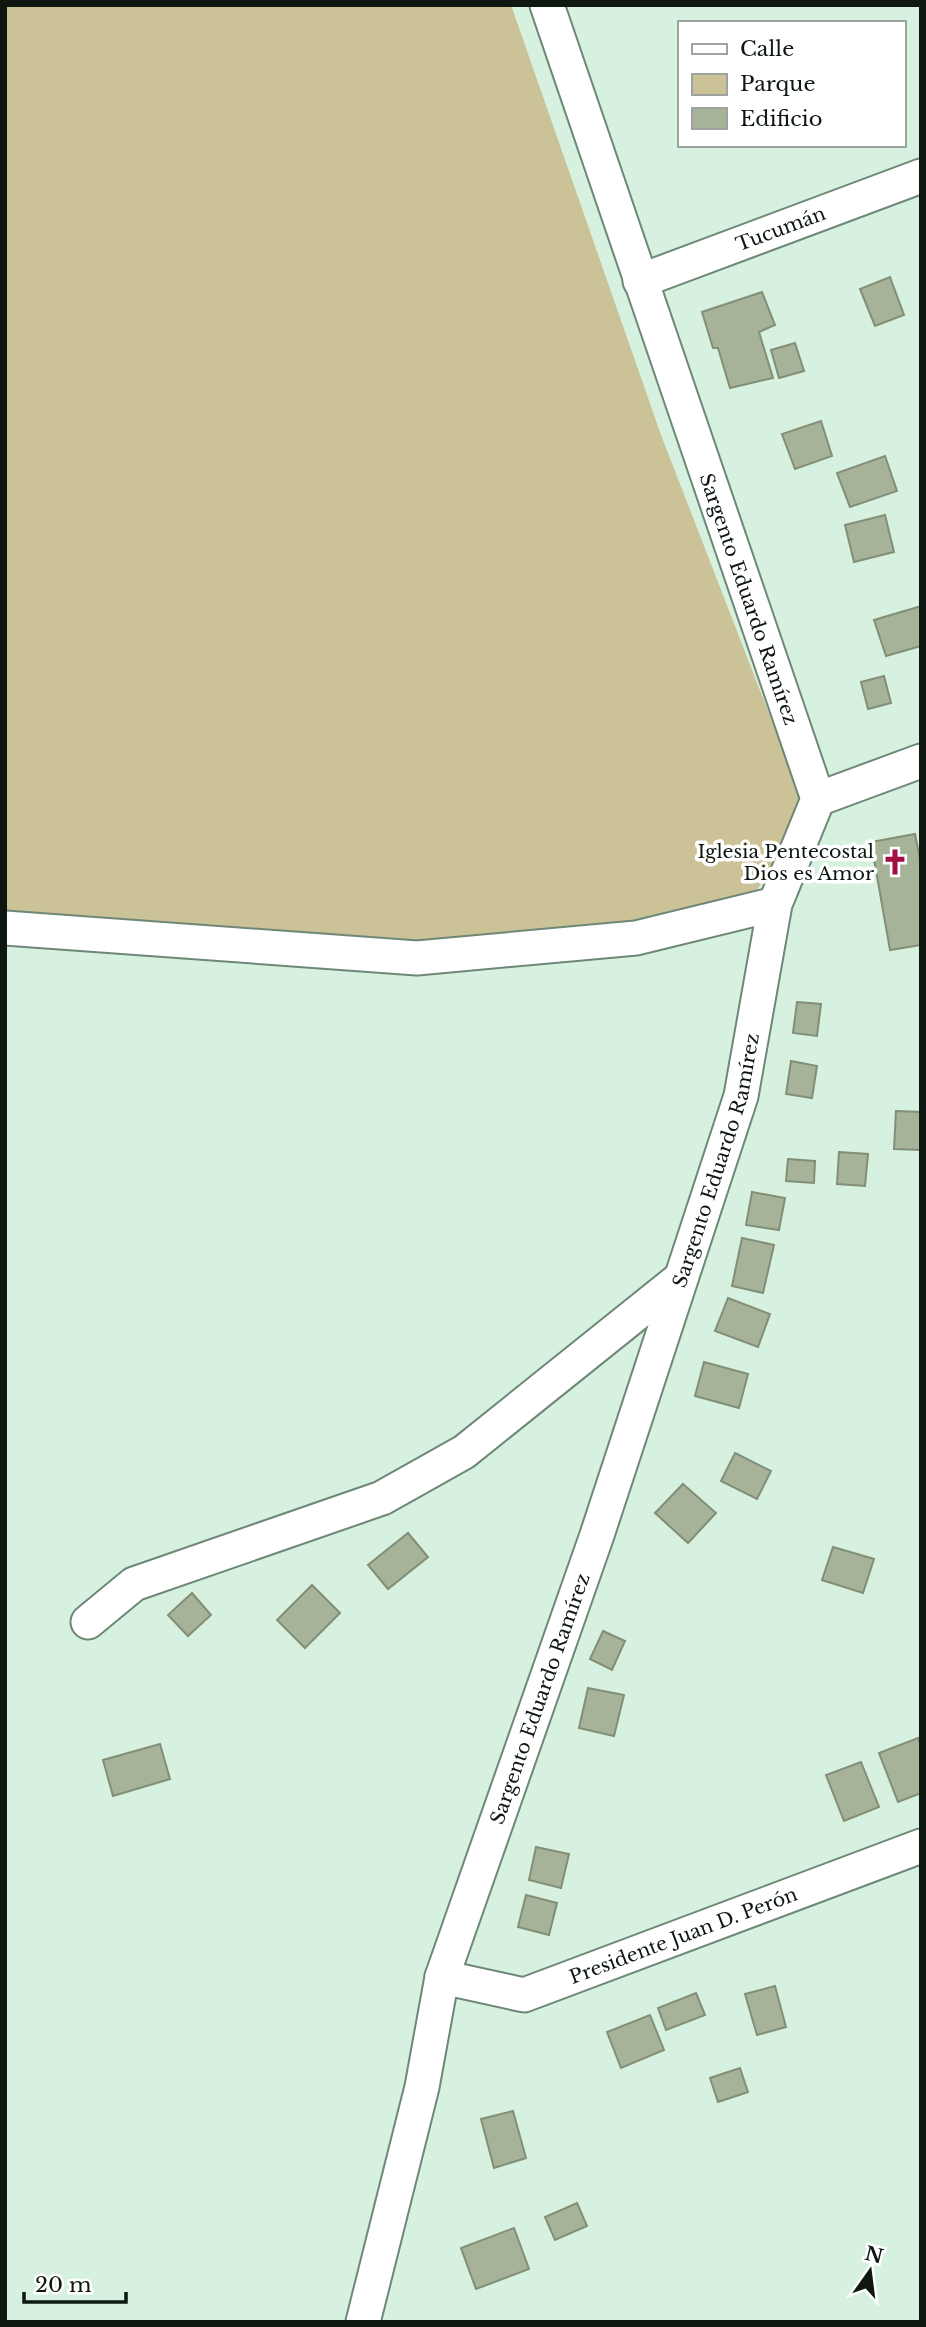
<svg xmlns="http://www.w3.org/2000/svg" width="926" height="2327" font-family="'Libre Baskerville',serif">
<rect width="100%" height="100%" fill="#d6f1df"/>
<path fill="#cbc297" d="M5 5H511L661 435 806 809 745 910 507 950 5 919Z"/>
<path fill="#a7b399" stroke="#828e75" stroke-width="2" d="M890 277 904 315 875 326 860 289Z
M762 292 775 325 759 332 773 378 730 388 718 348H713L702 312Z
M795 343 804 371 779 378 771 350Z
M821 421 832 456 795 469 782 434Z
M885 456 897 491 850 507 837 473Z
M885 515 894 552 854 562 845 525Z
M921 606V646L886 656 874 620Z
M884 676 891 703 868 709 861 682Z
M915 834 921 864V945L890 950 871 842Z
M797 1002 821 1004 817 1036 793 1033Z
M791 1061 817 1066 812 1098 786 1094Z
M896 1111 921 1112V1150L894 1149Z
M839 1152 868 1154 865 1186 837 1184Z
M788 1159 815 1161 814 1183 786 1181Z
M752 1192 785 1198 779 1230 746 1225Z
M742 1238 774 1245 763 1293 732 1286Z
M728 1298 770 1314 758 1347 715 1331Z
M704 1362 748 1374 739 1408 695 1396Z
M735 1453 771 1471 757 1499 721 1481Z
M683 1484 716 1513 688 1543 655 1513Z
M408 1533 428 1557 388 1589 368 1565Z
M833 1547 874 1559 863 1593 822 1580Z
M312 1585 340 1613 305 1648 277 1620Z
M192 1593 211 1615 188 1636 168 1615Z
M603 1631 625 1641 612 1670 590 1659Z
M588 1688 624 1695 614 1736 579 1728Z
M918 1738 921 1745V1793L898 1802 879 1753Z
M160 1744 170 1779 113 1796 103 1760Z
M861 1762 879 1807 844 1821 826 1775Z
M536 1847 569 1854 561 1888 529 1880Z
M526 1895 557 1903 549 1935 518 1927Z
M775 1986 786 2027 757 2035 745 1994Z
M696 1993 705 2015 666 2030 658 2008Z
M650 2015 664 2050 621 2068 607 2032Z
M740 2068 748 2092 718 2102 710 2078Z
M513 2111 526 2158 494 2168 481 2119Z
M577 2203 587 2226 555 2240 545 2217Z
M514 2228 529 2269 476 2289 461 2248Z"/>
<g fill="none" stroke-linecap="round" stroke-linejoin="round">
<g stroke="#6e8777" stroke-width="37">
<g id="minor">
<path id="s1" d="M640 281 921 176"/>
<path d="M818 799 921 761"/>
<path d="M5 928 417 958 636 938 775 904"/>
<path d="M88 1622 134 1584 382 1498 464 1452 681 1278"/>
<path id="s2" d="M442 1977 524 1995 921 1846"/>
<path id="s3" d="M363 2322 422 2087 442 1977 597 1535 741 1096 775 904 818 799 547 5"/>
</g>
</g>
<use href="#minor" stroke="#fff" stroke-width="33"/>
</g>
<defs>
<g id="church-bare" transform="scale(2.1)"><path d="M-1.2-6h2.4v3.5h3.3v2.4h-3.3V6h-2.4V-.1h-3.3v-2.4h3.3Z" fill="#a50c41" stroke="#fff" stroke-width="2.5" paint-order="stroke"/></g>
</defs>
<g fill-rule="evenodd">
<use href="#church-bare" x="895" y="862"/>
</g>
<g text-anchor="middle" stroke-width="7" stroke-linejoin="round" paint-order="stroke">
<g font-size="19" fill="#0e1811" stroke="#fff">
<text dy="7" stroke="none"><textPath href="#s1" startOffset="150">Tucumán</textPath></text>
<text transform="translate(749 599) rotate(71)" y="7">Sargento Eduardo Ramírez</text>
<text dy="7" stroke="none"><textPath href="#s3" startOffset="1216">Sargento Eduardo Ramírez</textPath></text>
<text dy="7" stroke="none"><textPath href="#s3" startOffset="649">Sargento Eduardo Ramírez</textPath></text>
<text dy="7" stroke="none"><textPath href="#s2" startOffset="254">Presidente Juan D. Perón</textPath></text>
</g>
<g font-size="19" fill="#0e1811" stroke="#fff" text-anchor="end">
<text x="874" y="858">Iglesia Pentecostal<tspan x="874" dy="22">Dios es Amor</tspan></text>
</g>
</g>
<rect width="926" height="2327" fill="none" stroke="#0e1811" stroke-width="14"/>
<rect x="678" y="21" width="228" height="126" fill="#ffffff" stroke="#9fa3a0" stroke-width="2"/>
<rect x="692" y="44" width="35" height="10" fill="#ffffff" stroke="#9fa3a0" stroke-width="2"/>
<text x="740" y="56" font-size="21" fill="#0e1811">Calle</text>
<rect x="692" y="74" width="35" height="21" fill="#cbc297" stroke="#9fa3a0" stroke-width="2"/>
<text x="740" y="91" font-size="21" fill="#0e1811">Parque</text>
<rect x="692" y="108" width="35" height="21" fill="#a7b399" stroke="#9fa3a0" stroke-width="2"/>
<text x="740" y="126" font-size="21" fill="#0e1811">Edificio</text>
<g transform="translate(870 2271) rotate(14)" stroke="#ffffff" stroke-width="5" paint-order="stroke">
<path d="M0-5L12 26L0 18L-12 26Z" fill="#0e1811"/>
<text y="-10" font-size="19" font-weight="bold" text-anchor="middle" fill="#0e1811">N</text>
</g>
<path d="M24 2292v10h102v-10" fill="none" stroke="#0e1811" stroke-width="3.5"/>
<text x="35" y="2292" font-size="21" fill="#0e1811" stroke="#ffffff" stroke-width="5" paint-order="stroke">20 m</text>
</svg>
